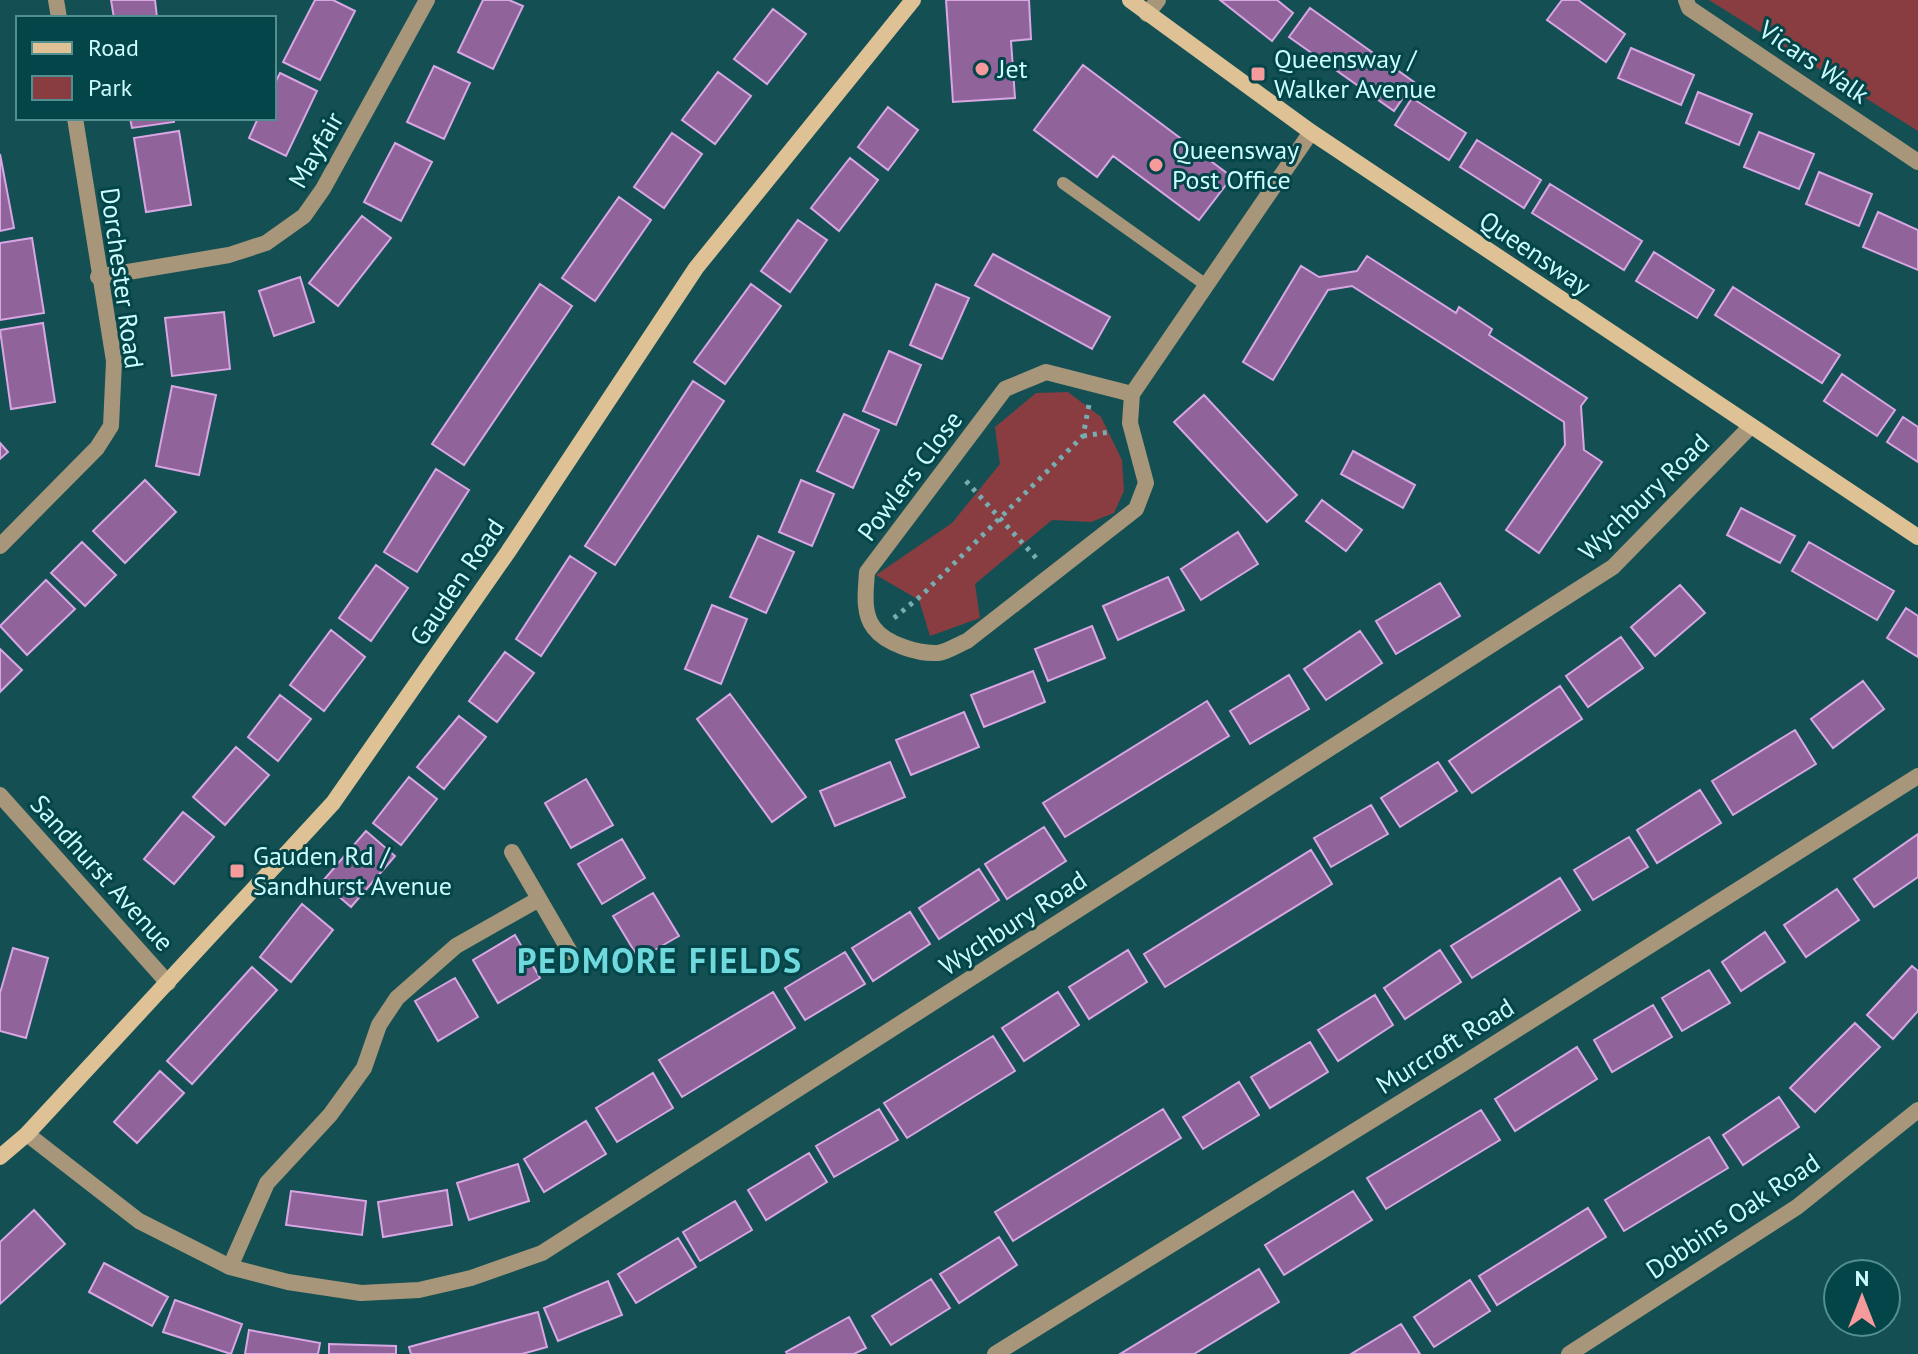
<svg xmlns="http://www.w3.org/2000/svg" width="1918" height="1354" font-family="'PT Sans',sans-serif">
<rect width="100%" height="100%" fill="#145053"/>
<path fill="#893d40" d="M1709 0H1918V131Z
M1068 392 1101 417 1122 460 1124 491 1114 513 1091 522 1052 520 975 584 980 618 930 636 919 600 876 575 952 523 1000 464 995 427 1036 393Z"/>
<path fill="#90639b" stroke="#d7a6e3" stroke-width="2" d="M111 0H155L157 18H114Z
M315 0H333L355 11 320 80 283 62Z
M483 0H509L523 6 493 69 458 52Z
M946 0H1029L1031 39 1011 41 1015 98 953 102Z
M1220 0H1277L1293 13 1272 41Z
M1562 0H1578L1625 34 1606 62 1547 20Z
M1310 8 1414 82 1394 111 1289 37Z
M773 9 806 34 767 84 734 59Z
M1631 48 1694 75 1681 105 1618 78Z
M1083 65 1232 177 1199 220 1113 156 1097 177 1034 130Z
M434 66 470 83 444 139 407 122Z
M718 72 751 96 715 144 682 120Z
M280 73 317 91 286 156 249 138 258 118H274V85Z
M1698 92 1752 114 1739 145 1686 123Z
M1412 98 1466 133 1449 160 1395 125Z
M888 107 918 130 888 170 858 147Z
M130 118H174V122L132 128Z
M179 131 191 205 146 212 134 138Z
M1759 132 1814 154 1799 189 1744 167Z
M672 133 702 154 664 208 634 187Z
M1477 140 1541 180 1524 208 1460 167Z
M395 143 432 162 401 221 364 202Z
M0 154 14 228 0 231Z
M850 158 878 180 839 231 811 208Z
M1819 172 1872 194 1859 226 1806 204Z
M1550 184 1642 241 1624 270 1532 213Z
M619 197 651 220 595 301 562 278Z
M1878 212 1918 230V270L1863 247Z
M362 216 391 238 338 306 309 283Z
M798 220 827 240 790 292 761 271Z
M32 238 44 313 0 320V243Z
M1654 252 1714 290 1697 318 1636 281Z
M993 254 1110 317 1092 349 975 285Z
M1367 256 1456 313 1459 307 1492 329 1489 335 1587 398 1581 406 1584 450 1602 462 1539 553 1506 530 1565 445 1564 422 1352 286 1328 290 1273 380 1243 362 1301 266 1319 277 1357 271Z
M300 277 314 322 274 336 259 291Z
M540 284 572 306 464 465 432 444Z
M751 284 781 306 725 384 694 362Z
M936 284 969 298 942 359 910 345Z
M1733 287 1840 355 1822 383 1715 315Z
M224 312 230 369 172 376 165 318Z
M43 323 55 402 11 409 0 330Z
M889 351 921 365 896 425 863 411Z
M1842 374 1895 410 1877 436 1824 401Z
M693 381 724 401 615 565 585 546Z
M172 386 216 395 199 475 156 466Z
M1204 395 1297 495 1267 522 1174 422Z
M844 414 879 430 853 488 817 471Z
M1903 417 1918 427V462L1887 442Z
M0 443 8 452 0 459Z
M1353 451 1415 485 1403 508 1341 474Z
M436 469 469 490 417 572 384 552Z
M145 480 176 512 125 563 93 531Z
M801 480 834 494 812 546 779 532Z
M1322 500 1362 530 1346 551 1306 521Z
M1741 508 1795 536 1780 563 1727 535Z
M1238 532 1258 564 1201 600 1181 569Z
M758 536 794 552 766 613 730 597Z
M82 542 116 575 85 606 51 573Z
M1809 542 1894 591 1877 620 1792 571Z
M570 556 596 573 541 656 516 639Z
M376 565 408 588 371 641 339 618Z
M1168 577 1184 610 1118 640 1103 606Z
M46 580 75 609 27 655 0 626Z
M1440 583 1460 616 1396 654 1376 621Z
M1680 585 1705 613 1655 656 1631 627Z
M712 605 747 619 721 684 685 669Z
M1906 608 1918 616V657L1887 638Z
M1092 626 1105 658 1048 681 1035 649Z
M331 630 365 657 324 711 290 685Z
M1360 631 1382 663 1326 700 1304 669Z
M1621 637 1643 668 1588 707 1566 676Z
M0 649 22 670 0 692Z
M505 652 534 673 497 722 469 701Z
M1033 671 1045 702 984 727 971 695Z
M1289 675 1309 709 1250 744 1230 711Z
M1863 681 1884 709 1833 748 1811 719Z
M1560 686 1582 719 1472 793 1449 761Z
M730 694 806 797 772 822 697 719Z
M280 695 311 719 278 761 248 737Z
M1207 701 1229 736 1065 837 1043 803Z
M964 712 979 747 911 775 896 740Z
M459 716 486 737 444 789 417 767Z
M1795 730 1816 764 1733 815 1712 781Z
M236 747 269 775 225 825 193 797Z
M890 762 905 797 835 826 820 791Z
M1438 762 1457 791 1400 827 1381 798Z
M409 777 437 799 401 845 373 823Z
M586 779 613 825 571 848 545 803Z
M1700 790 1721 823 1657 863 1637 830Z
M1371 805 1388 834 1331 867 1314 838Z
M183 812 214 837 174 884 144 859Z
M1044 827 1066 861 1007 899 985 864Z
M366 831 395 856 351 907 322 882Z
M1918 834V877L1874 907 1854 879Z
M1629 837 1648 867 1593 900 1574 870Z
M622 839 645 878 602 904 578 864Z
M1311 850 1332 884 1165 987 1144 954Z
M979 869 999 900 939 939 919 908Z
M1560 878 1580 910 1472 978 1451 946Z
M1837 889 1859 920 1806 957 1784 925Z
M653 893 679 936 639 959 613 916Z
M302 904 333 930 291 982 260 957Z
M910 912 930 944 873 981 852 948Z
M1765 932 1785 962 1741 991 1722 962Z
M515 935 540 978 498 1003 473 960Z
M13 948 48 958 26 1038 0 1031V993Z
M1128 950 1147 982 1089 1019 1069 987Z
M1440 950 1461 982 1405 1019 1384 988Z
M845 952 865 984 805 1020 785 988Z
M1912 966 1918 971V1011L1893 1039 1867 1015Z
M252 967 277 990 192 1084 167 1061Z
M1709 970 1730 1003 1682 1031 1662 998Z
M455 978 478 1017 438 1041 415 1001Z
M773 992 795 1028 682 1097 659 1060Z
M1058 992 1079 1025 1024 1061 1002 1028Z
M1375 995 1393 1025 1338 1061 1318 1030Z
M1653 1005 1672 1037 1612 1072 1594 1040Z
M1855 1023 1880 1047 1815 1112 1790 1088Z
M993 1036 1015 1071 907 1138 884 1103Z
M1310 1042 1328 1072 1270 1108 1251 1077Z
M1577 1047 1597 1079 1515 1131 1495 1099Z
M160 1071 184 1093 137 1143 114 1122Z
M653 1073 673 1108 617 1142 596 1108Z
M1239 1082 1259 1115 1203 1149 1183 1117Z
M1779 1097 1799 1127 1743 1165 1723 1135Z
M879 1109 898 1140 834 1177 816 1146Z
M1163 1109 1181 1138 1013 1241 995 1212Z
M1481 1110 1500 1140 1386 1209 1367 1178Z
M586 1121 606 1154 544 1192 524 1159Z
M1709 1137 1728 1168 1624 1231 1605 1200Z
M809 1153 827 1182 766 1220 748 1190Z
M518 1164 529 1201 469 1220 457 1183Z
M447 1190 452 1225 383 1237 378 1202Z
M291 1191 366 1201 362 1235 286 1225Z
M1353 1191 1372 1220 1284 1275 1265 1245Z
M735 1201 752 1230 700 1261 683 1232Z
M1588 1208 1606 1237 1497 1305 1479 1276Z
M34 1210 65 1244 0 1304V1242Z
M999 1237 1017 1265 959 1303 940 1274Z
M678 1238 696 1267 636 1303 618 1274Z
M104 1263 168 1297 152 1326 89 1292Z
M1259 1269 1279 1302 1194 1354H1120Z
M931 1279 950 1308 891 1345 872 1316Z
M1470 1280 1490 1311 1434 1347 1414 1317Z
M608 1281 622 1315 558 1341 544 1308Z
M175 1300 242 1324 231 1354 163 1332Z
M538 1312 547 1347 522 1354H411L409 1347Z
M849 1317 866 1348 854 1354H787L786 1352Z
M1401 1324 1420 1354H1351Z
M249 1330 320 1343 318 1354H245Z
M329 1344 396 1346V1354H329Z"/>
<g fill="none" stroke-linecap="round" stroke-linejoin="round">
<path stroke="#77adb0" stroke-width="5" stroke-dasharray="4 6" stroke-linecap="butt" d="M1083 436 1110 432
M966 481 1037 559
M894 618 922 595 1083 436 1089 405"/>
<path stroke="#a7967a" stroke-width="12" d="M1063 183 1206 285"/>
<path stroke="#a7967a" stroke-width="16" d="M56 0 59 18
M1686 0 1689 8 1918 162
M1147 14 1158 0
M98 277 229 255 266 243 304 216 323 189 427 0
M1132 394 1046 372 1005 389 867 572C866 589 862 613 874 628 886 644 918 654 938 653 947 652 959 644 967 641L1136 509 1146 483 1130 423 1132 394 1311 132
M0 546 97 448 111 426 114 361 75 118
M0 795 168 983
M512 852 570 952
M27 1134 139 1221 230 1267 288 1282 361 1293 419 1290 471 1278 542 1253 1613 567 1751 426
M230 1267 267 1183 330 1115 364 1068 379 1025 397 998 456 946 539 899
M995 1354 1461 1065 1918 776
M1569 1354 1797 1207 1918 1110"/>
<path stroke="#dec296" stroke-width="16" d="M1130 0 1311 132 1918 537
M0 1157 27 1134 333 803 508 552 696 268 913 0"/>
</g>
<g fill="#f59b9b" stroke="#034548" stroke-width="3">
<circle cx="982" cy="69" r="8"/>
<rect x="1250" y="66" width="16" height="16" rx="4"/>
<circle cx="1156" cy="165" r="8"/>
<rect x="229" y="863" width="16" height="16" rx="4"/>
</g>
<g text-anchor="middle" stroke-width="6" stroke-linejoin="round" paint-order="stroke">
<g font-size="26" fill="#ccfcff" stroke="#034548" text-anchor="start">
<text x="1274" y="68">Queensway /<tspan x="1274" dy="30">Walker Avenue</tspan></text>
<text x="998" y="78">Jet</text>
<text x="1172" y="159">Queensway<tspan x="1172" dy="30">Post Office</tspan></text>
<text x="253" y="865">Gauden Rd /<tspan x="253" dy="30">Sandhurst Avenue</tspan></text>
</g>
<g font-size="26" fill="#ccfcff" stroke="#034548">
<text transform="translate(1814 62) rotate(34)" y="9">Vicars Walk</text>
<text transform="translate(316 150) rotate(-60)" y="9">Mayfair</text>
<text transform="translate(1535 253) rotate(34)" y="9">Queensway</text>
<text transform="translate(122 278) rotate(82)" y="9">Dorchester Road</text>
<text transform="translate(910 476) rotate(-53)" y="9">Powlers Close</text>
<text transform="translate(1644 497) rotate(-44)" y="9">Wychbury Road</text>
<text transform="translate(457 582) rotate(-56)" y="9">Gauden Road</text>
<text transform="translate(102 873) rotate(48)" y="9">Sandhurst Avenue</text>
<text transform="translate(1013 923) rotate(-33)" y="9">Wychbury Road</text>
<text transform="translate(1445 1046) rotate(-32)" y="9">Murcroft Road</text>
<text transform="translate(1733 1216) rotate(-34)" y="9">Dobbins Oak Road</text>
</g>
<g font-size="34" font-weight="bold" letter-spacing="2" fill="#6fd9de" stroke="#034548">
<text x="660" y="973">PEDMORE FIELDS</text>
</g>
</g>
<rect x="16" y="16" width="260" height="104" fill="#034548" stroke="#538e91" stroke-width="2"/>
<rect x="32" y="42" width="40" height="12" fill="#dec296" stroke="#538e91" stroke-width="2"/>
<text x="88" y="56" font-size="24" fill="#ccfcff">Road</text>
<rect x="32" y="76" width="40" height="24" fill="#893d40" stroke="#538e91" stroke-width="2"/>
<text x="88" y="96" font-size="24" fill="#ccfcff">Park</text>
<g transform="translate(1862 1298)"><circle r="38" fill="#034548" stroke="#538e91" stroke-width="2"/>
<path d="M0-6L14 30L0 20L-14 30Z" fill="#f59b9b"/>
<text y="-12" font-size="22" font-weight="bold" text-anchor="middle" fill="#ccfcff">N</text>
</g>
</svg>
